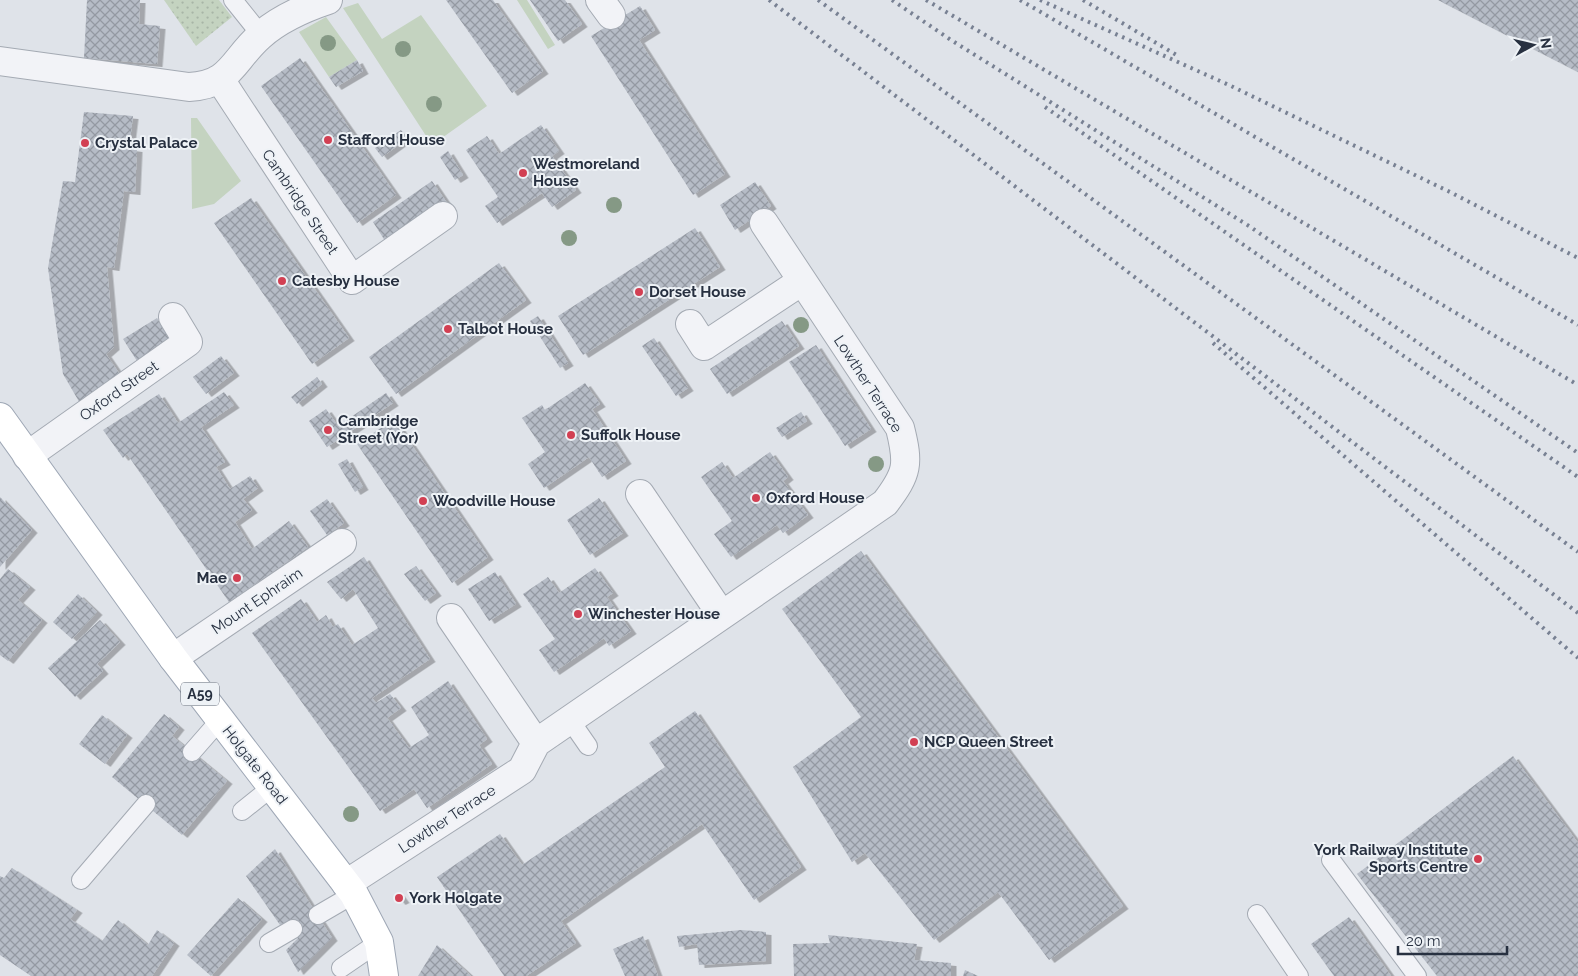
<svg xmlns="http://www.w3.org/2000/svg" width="1578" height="976" font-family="Raleway,sans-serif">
<defs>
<pattern id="park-dots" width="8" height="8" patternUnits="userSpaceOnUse" patternTransform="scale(1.25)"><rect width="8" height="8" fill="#c4d3c0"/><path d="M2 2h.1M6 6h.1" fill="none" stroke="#a8b5a6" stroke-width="1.8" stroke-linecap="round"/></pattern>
<pattern id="building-cross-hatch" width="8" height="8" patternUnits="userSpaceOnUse" patternTransform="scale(1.25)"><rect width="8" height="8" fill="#b6bcc6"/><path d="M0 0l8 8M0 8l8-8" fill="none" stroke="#9499a2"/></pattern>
<filter id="shadow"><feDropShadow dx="5.5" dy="3" stdDeviation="0" flood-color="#0004"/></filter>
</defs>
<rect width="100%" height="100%" fill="#dfe3e9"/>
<path fill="#c4d3c0" d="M517 0H527L555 45 548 49Z
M358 3 382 39 421 15 487 106 432 145 343 8Z
M326 17 357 60 329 77 299 32Z
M191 118H197L241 181 214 204 192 209Z"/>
<path fill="url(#park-dots)" d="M164 0H219L232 17 196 46Z"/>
<path fill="url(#building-cross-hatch)" filter="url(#shadow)" d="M87 0H140L139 24 160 26 157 64 84 58Z
M446 0H493L543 71 512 93Z
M530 0H565L582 24 558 41Z
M1438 0H1578V72Z
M640 6 655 30 639 40 725 174 693 195 591 36Z
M300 58 396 195 357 223 261 86Z
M357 60 363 71 336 87 329 77Z
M84 112 133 116 129 148 137 149 135 192 124 191 114 268 107 267 114 347 106 354 123 379 81 405 63 374 48 268 63 181 75 182Z
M541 125 559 151 552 156 576 190 552 207 542 193 497 223 485 206 498 197 466 150 487 136 499 154Z
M401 130 408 138 382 157 375 148Z
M448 151 463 175 455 180 440 157Z
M432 181 447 203 387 244 373 222Z
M755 182 771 206 735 230 720 205Z
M251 198 349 338 312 364 214 223Z
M695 228 720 267 583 355 558 316Z
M499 263 526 300 396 394 369 357Z
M538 316 568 363 560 368 530 321Z
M157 318 170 340 137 361 123 339Z
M782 321 799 346 727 394 710 369Z
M654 338 688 388 676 396 642 346Z
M816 345 871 429 845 446 789 362Z
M221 356 234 373 206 394 193 377Z
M317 377 322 384 297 404 291 397Z
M585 383 600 404 592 409 626 461 602 477 589 457 544 488 528 464 545 452 522 418 542 405 545 410Z
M224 392 234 405 201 427 225 462 216 467 230 489 250 476 258 488 243 499 252 510 235 522 252 549 289 521 308 547 229 602 127 454 123 458 103 430 159 394 178 423Z
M386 393 393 403 327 447 309 421 326 409 338 426Z
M801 412 807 421 782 437 776 428Z
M394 419 488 557 452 583 357 444Z
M770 452 788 477 783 481 808 515 783 533 777 525 731 557 714 534 732 521 701 477 722 462 733 478Z
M347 459 363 487 355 492 338 464Z
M0 497 32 530 0 567Z
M599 498 623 533 590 555 567 520Z
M327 499 344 523 327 535 310 511Z
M861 551 1123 906 1049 960 998 892 934 940 865 853 852 862 793 767 861 717 782 609Z
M364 557 430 659 372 698 376 703 390 694 401 708 387 718 409 748 429 735 411 707 448 681 487 739 479 745 492 764 427 808 414 789 380 811 252 633 301 599 317 622 326 615 333 627 338 624 352 645 378 628 353 589 341 599 327 582Z
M416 566 436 593 425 601 404 574Z
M595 568 613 593 607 597 631 631 609 646 604 638 554 672 539 650 555 639 523 594 548 577 559 593Z
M8 569 30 587 18 600 42 620 8 661 0 655V579Z
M495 572 516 604 489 621 468 589Z
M78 594 97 612 72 639 53 622Z
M100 620 120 642 97 664 103 671 75 697 48 668Z
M695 711 801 867 754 900 702 824 561 921 576 943 526 976H504L437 877 500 834 522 865 665 767 649 743Z
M164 714 179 727 172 736 227 781 182 835 112 777Z
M102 715 127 735 105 764 79 744Z
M1513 756 1578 843V976H1437L1357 874Z
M275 849 332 938 298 972 286 950 298 938 289 921 280 925 246 876Z
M12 868 77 910 70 919 102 941 118 920 148 945 157 930 174 943 152 976H31L0 955V876L4 878Z
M399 893 404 900 400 902 395 896Z
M238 898 262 919 211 976 187 955Z
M1349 917 1391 976H1334L1311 944Z
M741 930 766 932V961L699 965 697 944 679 947 677 936Z
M828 935 917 944 914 960 951 963V976H794L793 944 830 943Z
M643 936 658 976H625L613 949Z
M437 945 471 976H418Z
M965 970 978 976H963Z"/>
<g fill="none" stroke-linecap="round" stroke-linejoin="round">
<g stroke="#a4aab3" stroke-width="20">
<path id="service" d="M233 0 261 35
M570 720 588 746
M192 752 220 720
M242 811 272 787
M1331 860 1417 976
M81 880 146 804
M1257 914 1299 976
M318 915 354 894
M269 943 293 929
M341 968 379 942"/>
</g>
<g stroke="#a4aab3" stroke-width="30">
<path id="minor" d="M600 0 611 15
M0 61 189 87C231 85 232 61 260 36 279 19 304 8 328 0
M221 81 352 280 443 216
M690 324 704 346 802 281
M27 456 188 342 173 317
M640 494 721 614
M451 618 536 743
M173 658 342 543
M346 884 522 770 536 743 885 503C908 473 909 464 900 428L764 223"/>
</g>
<g stroke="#9ea7b5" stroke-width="30">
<path id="primary" d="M0 417 173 658 354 894 379 942 384 976"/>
</g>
<use href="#service" stroke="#f2f3f7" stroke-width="18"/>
<use href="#minor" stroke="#f2f3f7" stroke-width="28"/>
<use href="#primary" stroke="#fff" stroke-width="28"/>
<path stroke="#788193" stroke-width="4" stroke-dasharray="2.5 5" stroke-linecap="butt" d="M769 0 1578 613
M818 0 1578 552
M892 0 951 40 1249 226 1578 453
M926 0 1578 385
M1020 0 1578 325
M1040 0 1229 85 1450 192 1578 258
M1083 0 1180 57
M1045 107 1578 477
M1213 343 1578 658"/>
</g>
<g fill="#859985">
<circle cx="328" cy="43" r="8"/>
<circle cx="403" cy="49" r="8"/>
<circle cx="434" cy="104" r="8"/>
<circle cx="614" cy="205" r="8"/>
<circle cx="569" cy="238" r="8"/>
<circle cx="801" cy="325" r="8"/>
<circle cx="876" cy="464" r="8"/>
<circle cx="351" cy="814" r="8"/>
</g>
<g fill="#d24053" stroke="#eef2f6" stroke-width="2">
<circle cx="328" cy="140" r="5"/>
<circle cx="85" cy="143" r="5"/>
<circle cx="523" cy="173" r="5"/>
<circle cx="282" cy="281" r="5"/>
<circle cx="639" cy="292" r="5"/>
<circle cx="448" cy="329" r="5"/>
<circle cx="328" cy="430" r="5"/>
<circle cx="571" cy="435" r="5"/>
<circle cx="756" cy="498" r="5"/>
<circle cx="423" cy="501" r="5"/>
<circle cx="237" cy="578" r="5"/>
<circle cx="578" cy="614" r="5"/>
<circle cx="914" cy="742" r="5"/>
<circle cx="1478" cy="859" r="5"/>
<circle cx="399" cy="898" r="5"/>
</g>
<g text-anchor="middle" stroke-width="4" stroke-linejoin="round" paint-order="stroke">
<rect fill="#eef2f6" stroke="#636a77" stroke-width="1" x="181" y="682.5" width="38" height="23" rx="4"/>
<g font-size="14" font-weight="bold" fill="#273040">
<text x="200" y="699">A59</text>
</g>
<g font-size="15" font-weight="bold" fill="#273040" stroke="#eef2f6" text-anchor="start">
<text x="338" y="145">Stafford House</text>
<text x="95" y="148">Crystal Palace</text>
<text x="533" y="169">Westmoreland<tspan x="533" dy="17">House</tspan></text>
<text x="292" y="286">Catesby House</text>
<text x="649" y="297">Dorset House</text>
<text x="458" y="334">Talbot House</text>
<text x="338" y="426">Cambridge<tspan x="338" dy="17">Street (Yor)</tspan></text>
<text x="581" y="440">Suffolk House</text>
<text x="766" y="503">Oxford House</text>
<text x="433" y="506">Woodville House</text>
<text x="227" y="583" text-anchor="end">Mae</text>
<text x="588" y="619">Winchester House</text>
<text x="924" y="747">NCP Queen Street</text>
<text x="1468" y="855" text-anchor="end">York Railway Institute<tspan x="1468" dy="17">Sports Centre</tspan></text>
<text x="409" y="903">York Holgate</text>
</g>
<g font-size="15" fill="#273040" stroke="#eef2f6">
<text transform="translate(300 202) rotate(56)" y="5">Cambridge Street</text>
<text transform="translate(868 384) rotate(57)" y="5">Lowther Terrace</text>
<text transform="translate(119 391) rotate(-35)" y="5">Oxford Street</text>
<text transform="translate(257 601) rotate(-34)" y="5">Mount Ephraim</text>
<text transform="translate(255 765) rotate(52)" y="5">Holgate Road</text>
<text transform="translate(447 819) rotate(-33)" y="5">Lowther Terrace</text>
</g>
</g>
<g transform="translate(1533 45) rotate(82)" stroke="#eef2f6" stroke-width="4" paint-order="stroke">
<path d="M0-4L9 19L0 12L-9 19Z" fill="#273040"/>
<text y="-8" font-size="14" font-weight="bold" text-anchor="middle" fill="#273040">N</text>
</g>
<path d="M1398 946v8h109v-8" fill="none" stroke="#273040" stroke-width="2.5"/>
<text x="1406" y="946" font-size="15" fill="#273040" stroke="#eef2f6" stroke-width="4" paint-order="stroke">20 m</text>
</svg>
